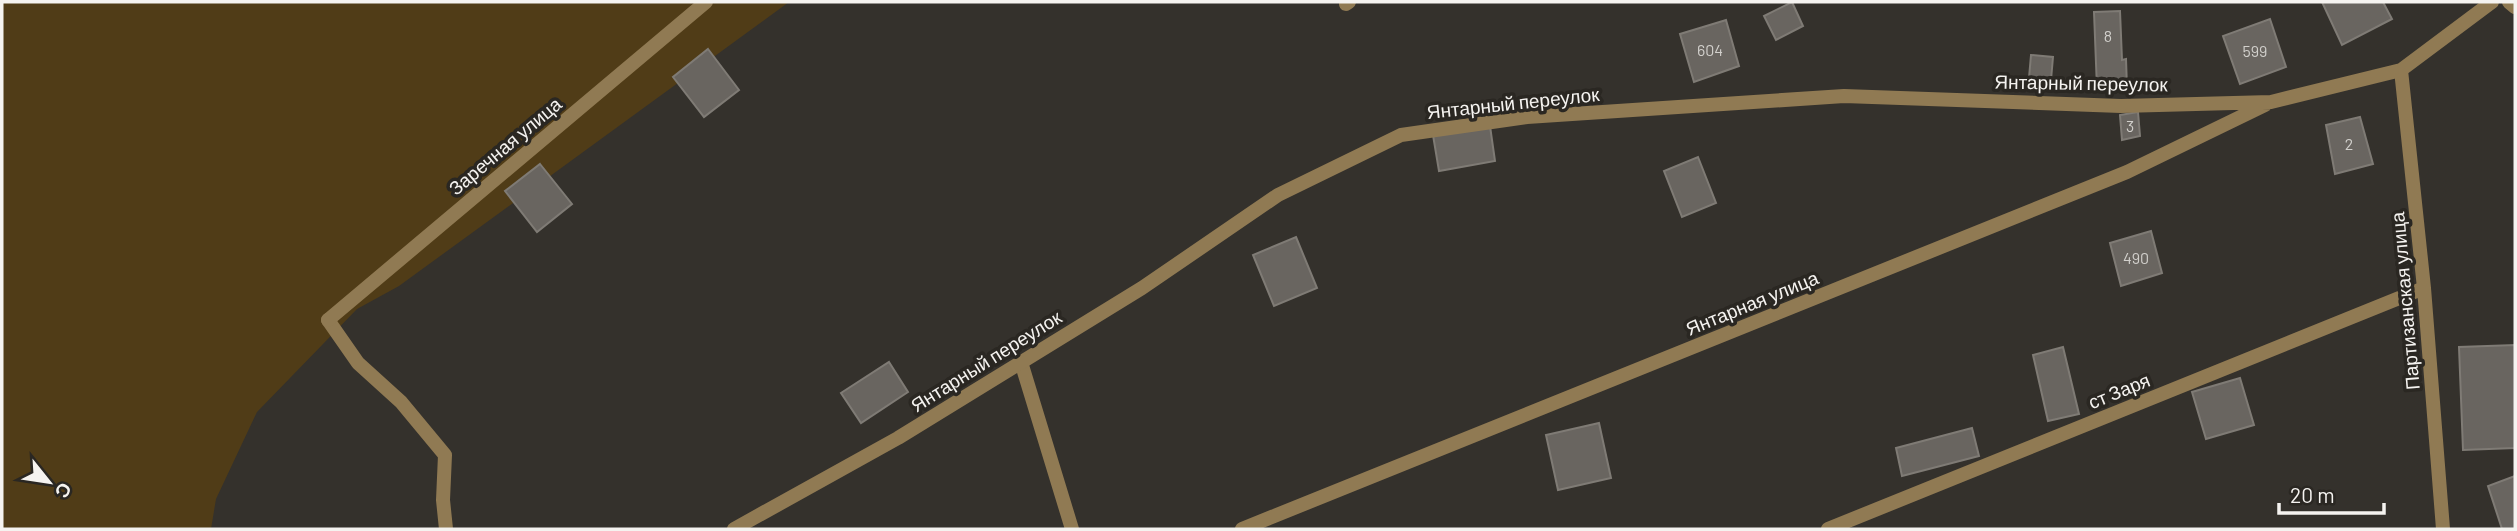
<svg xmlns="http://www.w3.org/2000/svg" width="2517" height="531" viewBox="0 0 2517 531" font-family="Barlow,sans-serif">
	<rect width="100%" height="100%" fill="#34312c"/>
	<path fill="#503c17" d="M2 2H789L399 286 357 309 257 412 216 499 211 529H2Z"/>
	<path fill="#696560" stroke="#7f7b75" stroke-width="2" d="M1792 2 1803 26 1776 40 1764 16Z
		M2322 2H2383L2392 19 2342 45Z
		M2120 11 2122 60 2126 59 2127 88 2097 89 2094 12Z
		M2270 19 2286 67 2240 84 2223 36Z
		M1726 20 1739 66 1694 82 1680 34Z
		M708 49 739 90 704 117 673 77Z
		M2031 55 2053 57 2051 80 2029 78Z
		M2138 112 2140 136 2122 140 2120 115Z
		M2360 117 2373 164 2335 174 2326 125Z
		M1490 126 1495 161 1439 171 1433 135Z
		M1698 157 1716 203 1682 217 1664 171Z
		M540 164 572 204 537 232 505 191Z
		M2151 231 2162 273 2121 286 2110 243Z
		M1296 237 1317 288 1274 306 1253 255Z
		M2515 345V448L2463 450 2459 347Z
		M2063 347 2079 414 2048 421 2033 355Z
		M889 362 908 392 861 423 841 393Z
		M2240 378 2254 425 2206 439 2192 392Z
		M1599 423 1611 478 1558 490 1546 435Z
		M1972 428 1979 456 1902 476 1896 448Z
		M2515 476V529H2502L2488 486Z"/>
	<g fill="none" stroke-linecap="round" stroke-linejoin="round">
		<path stroke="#907a53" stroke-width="14" d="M328 320 358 363 401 402 445 455 443 500 446 529
			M1021 362 1072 529"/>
		<path stroke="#907a53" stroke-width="14" d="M2509 2 2515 7
			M1346 4 1349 2
			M2401 70 2424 288 2443 529
			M328 320 706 2
			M734 529 898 438 1142 288 1278 195 1401 135 1527 117 1844 96 2121 106 2271 102 2401 70 2492 2
			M1242 529 2127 172 2265 105
			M1828 529 2424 288"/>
	</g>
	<g text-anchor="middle" stroke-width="7" stroke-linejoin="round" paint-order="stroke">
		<g font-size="16" fill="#d2d0cc">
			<text x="2108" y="42">8</text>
			<text x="1710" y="56">604</text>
			<text x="2255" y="57">599</text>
			<text x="2130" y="132">3</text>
			<text x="2349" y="150">2</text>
			<text x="2136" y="264">490</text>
		</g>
		<g font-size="19" fill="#f5f3f0" stroke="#2a2722">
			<text transform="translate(2081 83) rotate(1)" y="7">Янтарный переулок</text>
			<text transform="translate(1513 103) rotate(-6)" y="7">Янтарный переулок</text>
			<text transform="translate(505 146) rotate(-40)" y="7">Заречная улица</text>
			<text transform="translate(2405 301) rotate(-95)" y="7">Партизанская улица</text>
			<text transform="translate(1752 303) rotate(-22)" y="7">Янтарная улица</text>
			<text transform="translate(986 361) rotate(-32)" y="7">Янтарный переулок</text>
			<text transform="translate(2119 391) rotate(-22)" y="7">ст Заря</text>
		</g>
	</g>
	<rect width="2517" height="531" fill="none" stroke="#f5f3f0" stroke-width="7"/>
	<g transform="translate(49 482) rotate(120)" stroke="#2a2722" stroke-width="5" paint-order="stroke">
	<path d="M0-5L12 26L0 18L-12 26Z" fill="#f5f3f0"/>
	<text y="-10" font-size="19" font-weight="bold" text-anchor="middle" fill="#f5f3f0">С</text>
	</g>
	<path d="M2279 503v10h105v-10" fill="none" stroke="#f5f3f0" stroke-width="3.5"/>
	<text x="2290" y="503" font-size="21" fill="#f5f3f0" stroke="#2a2722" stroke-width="5" paint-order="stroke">20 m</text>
</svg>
